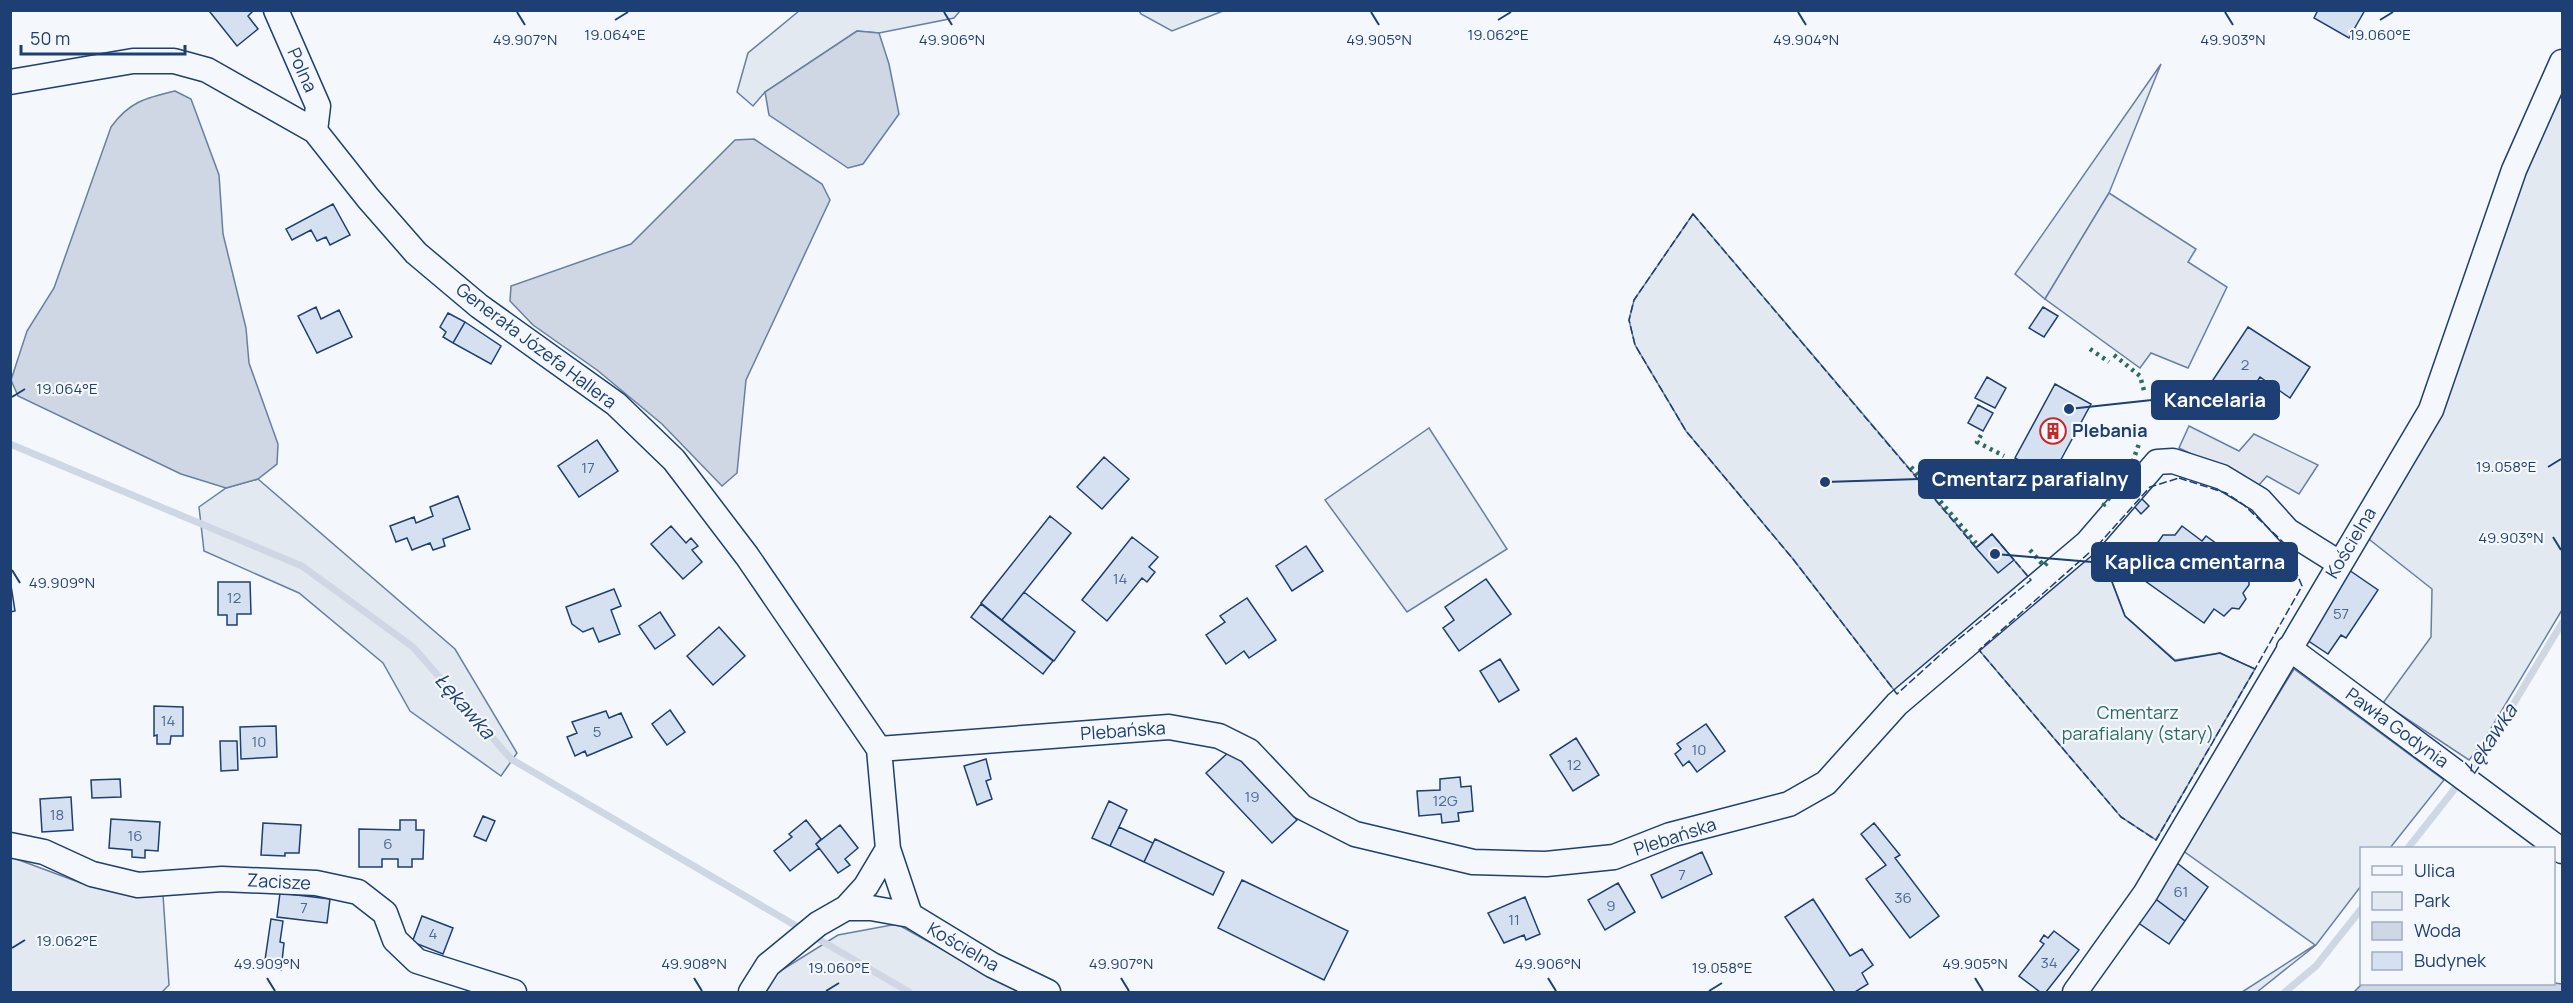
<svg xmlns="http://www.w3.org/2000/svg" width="2573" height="1003" viewBox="0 0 2573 1003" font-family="Manrope,sans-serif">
	<rect width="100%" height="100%" fill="#f4f7fb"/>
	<path fill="#e3e9f0" stroke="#687fa3" stroke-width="1.5" d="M799 11H960L954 18 879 33 857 31 765 92 753 106 737 92 748 53Z
		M1139 11H1223L1172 31 1141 14Z
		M2161 64 2109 193 2045 299 2015 274Z
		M2562 86V610L2481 745 2469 760 2383 703 2431 637 2432 589 2365 536Z
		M1693 214 1976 547 1992 534 2031 580 1897 694 1793 559 1686 431 1635 345 1629 320 1634 300Z
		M1429 428 1507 549 1407 612 1325 500Z
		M258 479 455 649 517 753 501 776 410 711 383 663 299 593 204 551 199 507 226 488Z
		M2098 545 2125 616 2175 660 2220 653 2255 669 2156 840 2121 817 1979 650Z
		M2294 669 2444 780 2390 848H2362L2361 886 2316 945 2257 992H2242L2315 945 2182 850Z
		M11 857 89 886 130 895H163L169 985 162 992H11Z
		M897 924 990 976 1027 992H765L777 973 838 935Z"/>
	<path fill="#e3e8f0" stroke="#687fa3" stroke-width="1.5" d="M2109 193 2196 249 2188 262 2227 287 2188 368 2151 353 2140 368 2045 299Z
		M2189 426 2239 451 2254 434 2318 465 2299 494 2267 476 2258 486 2179 448Z"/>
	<path fill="#cfd7e4" stroke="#687fa3" stroke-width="1.5" d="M857 31 879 33 889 64 899 114 863 164 848 168 769 115 765 92Z
		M175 91 191 99 219 175 223 234 246 328 249 363 278 444 277 464 258 479 226 488 181 474 18 396 11 380 27 331 54 288 111 127C129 102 145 98 175 91Z
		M754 139 822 184 830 200 746 380 737 473 722 486 662 424 597 370 533 325 510 301 511 286 631 244 735 140Z
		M2362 984 2554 983 2562 984V992H2354Z"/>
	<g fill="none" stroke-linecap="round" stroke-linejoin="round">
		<path stroke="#cfd7e4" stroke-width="7" d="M10 444 302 566 413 647 511 759 909 992
			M2408 848 2487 748 2562 623
			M2285 992 2316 966 2362 908"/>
	</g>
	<path fill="#d5e0f0" stroke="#1d3f73" stroke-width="1.5" d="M212 10H254L248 16 258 29 237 46 210 12Z
		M2318 10H2365L2349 38 2314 18Z
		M333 204 350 235 330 245 326 237 317 241 311 230 292 240 286 229Z
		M316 307 321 319 339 310 352 337 317 353 298 316Z
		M2043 307 2058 316 2044 337 2029 328Z
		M448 313 465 322 453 343 443 337 446 332 440 327Z
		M465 322 501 346 491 364 453 343Z
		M2248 327 2310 367 2290 398 2260 377 2238 411 2232 408 2228 415 2201 398Z
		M1987 377 2006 388 1995 408 1975 398Z
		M2055 384 2091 404 2051 478 2047 475 2043 482 2030 475 2034 468 2015 458Z
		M1978 405 1993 413 1983 431 1968 423Z
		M597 440 618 471 579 497 558 466Z
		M1104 457 1129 479 1102 509 1077 487Z
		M458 496 470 529 443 539 445 546 433 550 430 543 412 550 407 538 396 542 390 526 414 517 416 523 433 516 430 507Z
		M2141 498 2149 506 2141 514 2133 505Z
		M1050 516 1071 533 1002 620 981 603Z
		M671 526 686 543 691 538 698 546 692 550 702 562 683 579 651 544Z
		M2182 526 2202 541 2206 536 2217 544 2211 554 2249 580V585L2243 593 2246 599 2239 609 2232 608 2224 616 2214 609 2204 623 2141 578 2155 558 2154 548 2163 535H2175Z
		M1992 534 2014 560 1998 573 1976 548Z
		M1132 537 1158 557 1149 567 1155 572 1147 582 1142 578 1107 621 1082 600Z
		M1306 546 1323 571 1292 591 1276 566Z
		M2349 570 2378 590 2346 638 2341 635 2328 654 2304 638Z
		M10 579 15 611 10 612Z
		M1486 579 1511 614 1459 651 1443 628 1454 620 1445 607Z
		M218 582H250L251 614H237V625H227V615H218Z
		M614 589 621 606 611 610 620 634 599 642 593 628 583 632 572 624 566 607Z
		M1024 592 1075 632 1054 661 1002 620Z
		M1247 598 1276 640 1249 658 1244 651 1226 664 1206 635 1225 622 1220 616Z
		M981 604 1053 661 1043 674 971 617Z
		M660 612 675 635 655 649 639 626Z
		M719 627 745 656 713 685 687 656Z
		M1500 659 1519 690 1499 702 1480 671Z
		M154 706 183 707V736H171L170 744H157V735L154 736Z
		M670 710 685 732 667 745 652 724Z
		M606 711 609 718 621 713 632 737 587 756 585 751 575 756 567 737 577 733 572 722Z
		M1706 724 1725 751 1697 772 1689 761 1683 766 1675 754 1681 749 1677 744Z
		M276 726 277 757 241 759 240 727Z
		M1576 738 1599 775 1573 791 1550 755Z
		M220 741H237L238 770 221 771Z
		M1231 750 1297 820 1272 843 1206 773Z
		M986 759 991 779 986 781 992 799 977 805 964 766Z
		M1460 777 1461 787 1471 786 1473 811 1458 813 1459 821 1442 823 1441 814 1419 816 1417 791 1440 790V779Z
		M120 779 121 797 92 798 91 780Z
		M71 797 73 830 42 832 40 799Z
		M1109 801 1127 810 1110 846 1092 838Z
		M483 816 495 821 486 841 474 836Z
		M111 819 160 822 158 851 145 850V858L132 857V850L109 848Z
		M400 820H416V830H424L423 859H412V867H398V859H382V867H359V829L400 830Z
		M806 820 821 839 816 844 819 848 790 871 774 851 792 837 789 834Z
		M263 823 301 825 299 853H285V856L261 855Z
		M1874 823 1900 855 1895 858 1939 916 1910 938 1866 879 1886 865 1861 834Z
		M840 825 858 848 845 859 850 865 838 873 816 844Z
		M1119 827 1153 843 1144 862 1110 846Z
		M1155 839 1224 872 1213 895 1144 862Z
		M1702 852 1712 874 1662 898 1651 875Z
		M2177 863 2208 887 2185 921 2153 897Z
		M1242 880 1348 931 1324 980 1218 928Z
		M1618 883 1635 912 1605 930 1588 900Z
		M280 893 330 899 327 923 277 917Z
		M1525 897 1540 934 1526 940 1524 935 1504 943 1488 913Z
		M2153 897 2185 921 2169 944 2137 922Z
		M1813 899 1850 956 1862 949 1873 965 1862 973 1868 984 1855 992H1835L1785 917Z
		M422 916 453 928 443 954 415 943 413 940Z
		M271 919 283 921 280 942 284 943 281 970 264 967Z
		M2054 931 2079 950 2046 992H2040L2019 976 2044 944 2040 941 2044 935 2048 938Z"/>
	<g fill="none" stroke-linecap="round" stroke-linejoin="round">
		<g stroke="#1d3f73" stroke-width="27">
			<path id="minor" d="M276 10 318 106 315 131
				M10 82 133 61H174L207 70 315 131 368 198 416 253 479 306 616 404 674 460 747 556 879 749 888 849 910 915
				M2289 648 2562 851
				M879 749 1169 727 1219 736 1249 751 1302 807 1355 834 1473 862 1546 864 1614 857 1670 835 1789 804 1826 783 1897 704 2087 543 2157 462 2173 461 2222 477 2260 500 2288 531 2339 563
				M10 845 44 852 92 874 138 885 222 879 316 883 358 892 385 913 395 940 417 961 514 992
				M846 908H871L910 915 992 965 1048 992
				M751 992 768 965 818 924 846 908 866 886 888 849
				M2075 992 2145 894 2431 410 2514 170 2562 62"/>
		</g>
		<use href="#minor" stroke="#f4f7fb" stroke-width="24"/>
		<path stroke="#2c6c60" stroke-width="4.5" stroke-dasharray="3 4.5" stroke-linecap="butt" d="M2090 349 2109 362
			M2114 355 2140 376 2145 394
			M1981 435 1977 442 2004 456
			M1911 467 1976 543
			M2130 469 2140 441
			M2103 506 2125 477
			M2030 550 2044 566 2047 563"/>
		<path stroke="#1d3f73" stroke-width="1.5" stroke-dasharray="8 3" stroke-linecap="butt" d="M1693 214 1976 548 1992 534 2031 580 1950 646 1897 694 1793 559 1686 431 1635 345 1629 320 1634 300Z
			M2179 478 2226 493 2244 505 2284 543 2302 586 2255 669 2220 653 2175 661 2125 616 2098 545 2150 487Z
			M2098 545 2125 616 2175 661 2220 653 2255 669 2156 840 2121 817 1979 650Z"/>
	</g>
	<path fill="none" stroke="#1d3f73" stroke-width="2" d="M517 12 525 25M944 12 952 25M1371 12 1379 25M1798 12 1806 25M2225 12 2233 25M615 20 628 12M1498 20 1511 12M2380 20 2393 12M12 397 25 389M2548 467 2561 459M2553 537 2561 550M12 570 20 583M12 948 25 940M267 978 275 991M694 978 702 991M1121 978 1129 991M1548 978 1556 991M1975 978 1983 991M826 991 839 983M1709 991 1722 983"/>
	<defs>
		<g id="building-ring" transform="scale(1.35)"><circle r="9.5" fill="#f4f7fb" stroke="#c62828" stroke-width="1.5"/><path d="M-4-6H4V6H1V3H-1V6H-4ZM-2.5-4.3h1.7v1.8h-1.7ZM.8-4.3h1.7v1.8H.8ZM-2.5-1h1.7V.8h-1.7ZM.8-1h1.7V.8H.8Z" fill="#c62828"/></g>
	</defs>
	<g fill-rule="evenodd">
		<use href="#building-ring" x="2053" y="431"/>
	</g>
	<g text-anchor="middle" stroke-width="4.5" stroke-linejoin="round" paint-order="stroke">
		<g font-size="15" fill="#4b6792">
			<text x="2245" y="370">2</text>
			<text x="588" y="473">17</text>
			<text x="1120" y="584">14</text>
			<text x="234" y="603">12</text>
			<text x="2341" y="619">57</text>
			<text x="168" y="726">14</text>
			<text x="597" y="737">5</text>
			<text x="259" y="747">10</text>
			<text x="1699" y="755">10</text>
			<text x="1574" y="770">12</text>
			<text x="1252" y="802">19</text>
			<text x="1445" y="806">12G</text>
			<text x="57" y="820">18</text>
			<text x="135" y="841">16</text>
			<text x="388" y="849">6</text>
			<text x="1682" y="880">7</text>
			<text x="2181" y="897">61</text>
			<text x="1903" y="903">36</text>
			<text x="1611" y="911">9</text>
			<text x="304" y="913">7</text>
			<text x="1514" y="925">11</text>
			<text x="433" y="939">4</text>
			<text x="2049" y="968">34</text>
		</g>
		<g font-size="18" fill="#1d3f73" stroke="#f4f7fb">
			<text transform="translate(302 70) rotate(66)" y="6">Polna</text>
			<text transform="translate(536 346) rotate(37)" y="6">Generała Józefa Hallera</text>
			<text transform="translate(2351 543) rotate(-59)" y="6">Kościelna</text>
			<text transform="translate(2397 728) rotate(36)" y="6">Pawła Godynia</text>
			<text transform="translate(1123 731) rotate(-4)" y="6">Plebańska</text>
			<text transform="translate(1675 837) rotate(-18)" y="6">Plebańska</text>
			<text transform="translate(279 882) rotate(3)" y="6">Zacisze</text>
			<text transform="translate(963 947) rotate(30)" y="6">Kościelna</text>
		</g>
		<g font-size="18" font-weight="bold" fill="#1d3f73" stroke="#f4f7fb" text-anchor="start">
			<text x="2072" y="437">Plebania</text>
		</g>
		<g font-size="18" fill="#2c6c60" stroke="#f4f7fb">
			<text x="2138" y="719">Cmentarz<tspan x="2138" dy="21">parafialany (stary)</tspan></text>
		</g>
		<g font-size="20" font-style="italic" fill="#1d3f73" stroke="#f4f7fb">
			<text transform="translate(465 706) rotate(49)" y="7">Łękawka</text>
			<text transform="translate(2490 739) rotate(-56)" y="7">Łękawka</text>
		</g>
	</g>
	<g font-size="15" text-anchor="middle" fill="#1d3f73" stroke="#f4f7fb" stroke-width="4.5" stroke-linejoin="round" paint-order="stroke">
		<text x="615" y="40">19.064°E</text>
		<text x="1498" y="40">19.062°E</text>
		<text x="2380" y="40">19.060°E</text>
		<text x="525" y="45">49.907°N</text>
		<text x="952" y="45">49.906°N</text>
		<text x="1379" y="45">49.905°N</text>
		<text x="1806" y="45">49.904°N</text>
		<text x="2233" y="45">49.903°N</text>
		<text x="67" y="394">19.064°E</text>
		<text x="2506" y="472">19.058°E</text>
		<text x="2511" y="543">49.903°N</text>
		<text x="62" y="588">49.909°N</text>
		<text x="67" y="946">19.062°E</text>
		<text x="267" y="969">49.909°N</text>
		<text x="694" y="969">49.908°N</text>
		<text x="1121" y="969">49.907°N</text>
		<text x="1548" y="969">49.906°N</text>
		<text x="1975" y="969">49.905°N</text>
		<text x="839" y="973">19.060°E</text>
		<text x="1722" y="973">19.058°E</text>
	</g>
	<path fill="none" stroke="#1d3f73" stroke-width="2" d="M2069 409L2152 400M1825 482L1919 479M1995 554L2092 562"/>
	<g fill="#1d3f73" stroke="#f4f7fb" stroke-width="2">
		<circle cx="2069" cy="409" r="6"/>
		<circle cx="1825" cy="482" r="6"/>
		<circle cx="1995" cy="554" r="6"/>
	</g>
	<g fill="#1d3f73" stroke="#1d3f73" stroke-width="2">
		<rect x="2152" y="381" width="127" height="38" rx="6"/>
		<rect x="1919" y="460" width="221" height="38" rx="6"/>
		<rect x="2092" y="543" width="205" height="38" rx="6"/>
	</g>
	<g font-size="20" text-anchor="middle" font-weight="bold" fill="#fff">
		<text x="2215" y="407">Kancelaria</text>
		<text x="2030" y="486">Cmentarz parafialny</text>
		<text x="2195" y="569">Kaplica cmentarna</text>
	</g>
	<rect width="2573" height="1003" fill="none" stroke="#1d3f73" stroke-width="24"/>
	<rect x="2360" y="847" width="195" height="138" fill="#f4f7fb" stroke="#9eadc5" stroke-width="1.5"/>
	<rect x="2372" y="866" width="30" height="9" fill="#f4f7fb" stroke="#9eadc5" stroke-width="1.5"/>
	<text x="2414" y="877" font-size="18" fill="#1d3f73">Ulica</text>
	<rect x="2372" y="892" width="30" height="18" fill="#e3e9f0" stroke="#9eadc5" stroke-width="1.5"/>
	<text x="2414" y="907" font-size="18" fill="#1d3f73">Park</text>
	<rect x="2372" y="922" width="30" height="18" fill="#cfd7e4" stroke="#9eadc5" stroke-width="1.5"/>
	<text x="2414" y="937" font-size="18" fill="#1d3f73">Woda</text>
	<rect x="2372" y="952" width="30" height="18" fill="#d5e0f0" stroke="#9eadc5" stroke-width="1.5"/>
	<text x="2414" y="967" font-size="18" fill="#1d3f73">Budynek</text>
	<path d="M21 45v9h164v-9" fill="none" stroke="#1d3f73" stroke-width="3"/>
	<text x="30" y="45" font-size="18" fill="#1d3f73" stroke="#f4f7fb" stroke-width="4.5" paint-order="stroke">50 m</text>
</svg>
